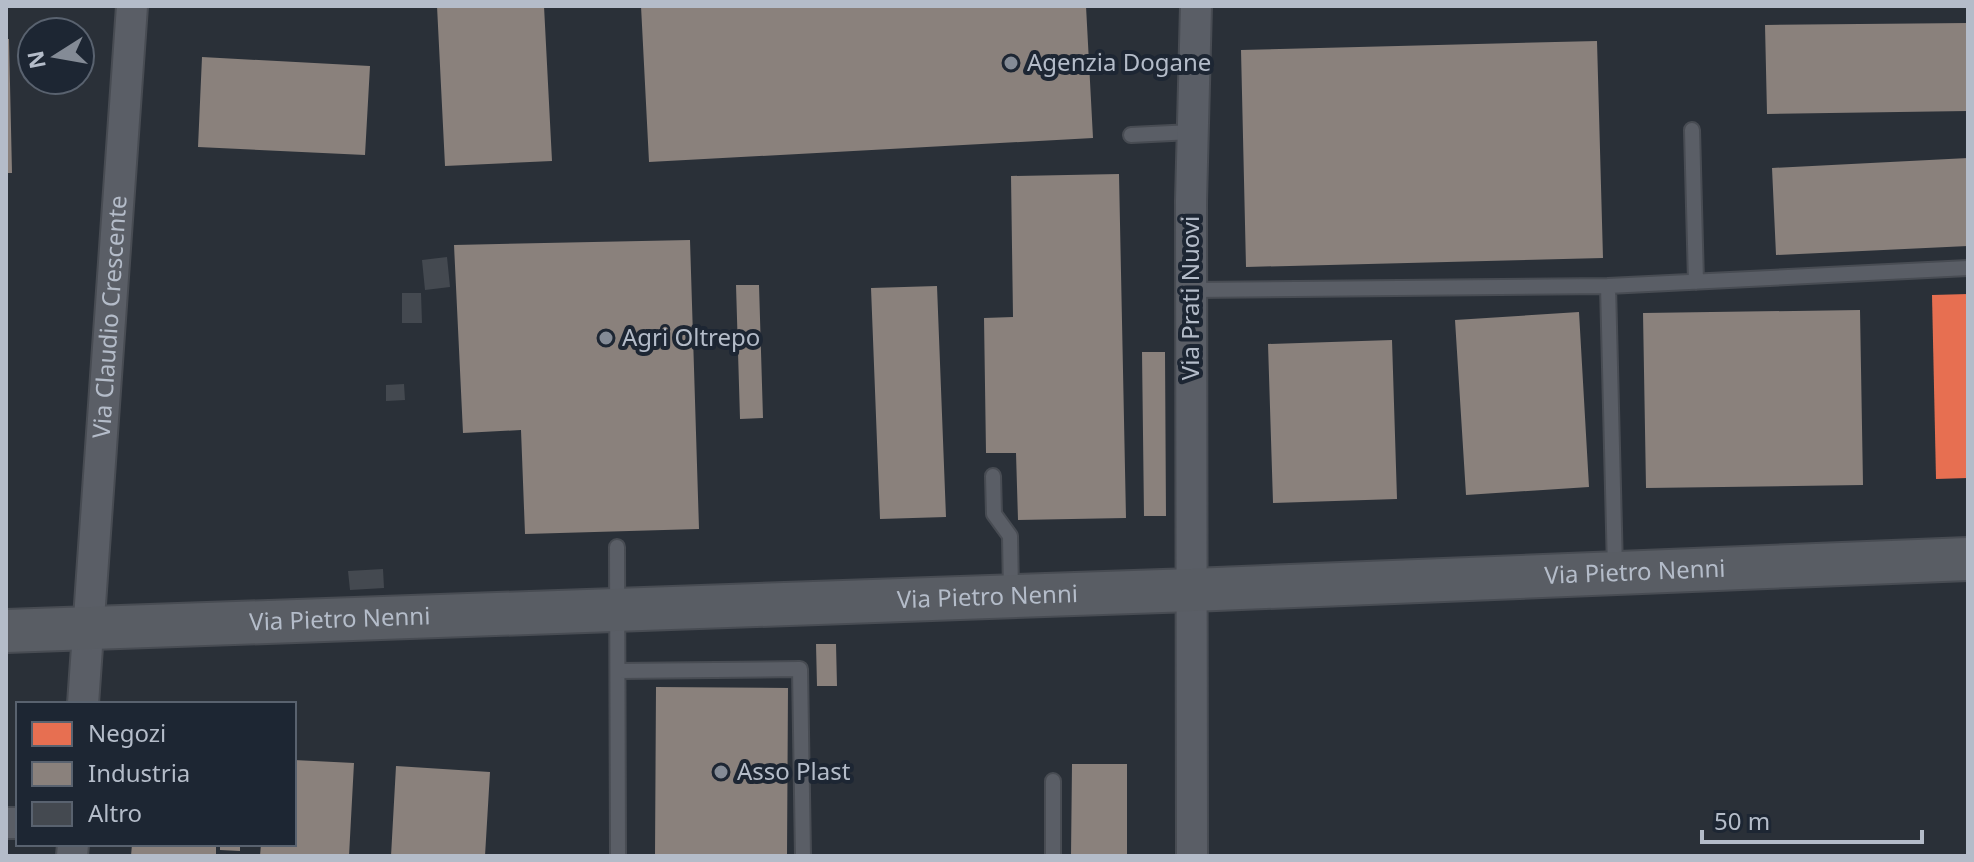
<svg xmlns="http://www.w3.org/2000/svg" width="1974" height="862" viewBox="0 0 1974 862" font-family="'Noto Sans',sans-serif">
	<rect width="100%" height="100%" fill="#2a3038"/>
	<path fill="#e76f51" d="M1968 294V478L1936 479 1932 295Z"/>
	<path fill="#8a817c" d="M437 6H544L552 161 445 166Z
		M641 6H1086L1093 138 649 162Z
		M1968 23V111L1767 114 1765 25Z
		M6 39H9L12 173H6Z
		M1597 41 1603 258 1246 267 1241 50Z
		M202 57 370 66 365 155 198 147Z
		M1968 158V246L1776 255 1772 168Z
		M1119 174 1126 518 1018 520 1016 453H986L984 318 1013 317 1011 176Z
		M690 240 699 529 525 534 521 430 463 433 454 245Z
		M736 285H759L763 418 740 419Z
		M937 286 946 517 880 519 871 288Z
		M1860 310 1863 485 1646 488 1643 313Z
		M1579 312 1589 487 1466 495 1455 320Z
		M1392 340 1397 499 1273 503 1268 344Z
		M1142 352H1165L1166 516H1144Z
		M816 644H836L837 686H817Z
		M656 687 788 688 787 856H655Z
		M294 760 354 763 349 856H260L261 844H294Z
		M1072 764H1127V856H1071Z
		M396 766 490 772 485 856H391Z
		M132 844H216V856H131Z
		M220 844H240V851L220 850Z"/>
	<path fill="#444950" d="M447 257 450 287 425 290 422 260Z
		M402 293H421L422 323H402Z
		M404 384 405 400 386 401V385Z
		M383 569 384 588 350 590 348 571Z"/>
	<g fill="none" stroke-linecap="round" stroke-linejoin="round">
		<g stroke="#484c53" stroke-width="18">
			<path id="lane" d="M1692 130 1696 282
				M1131 135 1192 132
				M1191 290 1608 286
				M993 476 994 514 1010 536 1011 591
				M617 547 618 856
				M1615 569 1608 286 1968 268
				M618 671 800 669 803 856
				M1053 781V856"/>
		</g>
		<g stroke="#484c53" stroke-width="34">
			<g id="street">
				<path id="s1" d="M83 704 132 6"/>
				<path d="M6 823H18"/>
				<path d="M72 856 73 844"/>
				<path d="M1192 856 1191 201 1196 6"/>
			</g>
		</g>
		<g stroke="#484c53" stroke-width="46">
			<g id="secondary">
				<path id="s2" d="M6 631 1192 590 1968 559"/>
			</g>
		</g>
		<use href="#lane" stroke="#5a5e66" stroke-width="14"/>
		<use href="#street" stroke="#5a5e66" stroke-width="30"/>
		<use href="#secondary" stroke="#595d64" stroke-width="42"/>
	</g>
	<g fill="#848b96" stroke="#1d2633" stroke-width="3">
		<circle cx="1011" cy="63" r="8"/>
		<circle cx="606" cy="338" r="8"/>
		<circle cx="721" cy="772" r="8"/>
	</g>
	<g text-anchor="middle" stroke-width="8" stroke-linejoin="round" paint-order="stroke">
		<g font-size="24" fill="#b4bcc9" stroke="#1d2633" text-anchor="start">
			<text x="1027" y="71">Agenzia Dogane</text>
			<text x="622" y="346">Agri Oltrepo</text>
			<text x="737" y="780">Asso Plast</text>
		</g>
		<g font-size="24" fill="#b4bcc9" stroke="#1d2633">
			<text transform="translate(1191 298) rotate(-90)" y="8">Via Prati Nuovi</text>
			<text dy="8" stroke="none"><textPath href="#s1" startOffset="388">Via Claudio Crescente</textPath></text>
			<text dy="8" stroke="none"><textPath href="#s2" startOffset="1630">Via Pietro Nenni</textPath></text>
			<text dy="8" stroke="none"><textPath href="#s2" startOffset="982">Via Pietro Nenni</textPath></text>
			<text dy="8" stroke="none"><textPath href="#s2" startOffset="334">Via Pietro Nenni</textPath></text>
		</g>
	</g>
	<rect width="1974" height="862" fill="none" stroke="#b4bcc9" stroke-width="16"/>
	<rect x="16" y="702" width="280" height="144" fill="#1d2633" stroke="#59626f" stroke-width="2"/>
	<rect x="32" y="722" width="40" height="24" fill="#e76f51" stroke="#59626f" stroke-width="2"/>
	<text x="88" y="742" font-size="24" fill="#b4bcc9">Negozi</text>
	<rect x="32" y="762" width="40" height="24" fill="#8a817c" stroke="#59626f" stroke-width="2"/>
	<text x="88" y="782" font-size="24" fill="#b4bcc9">Industria</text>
	<rect x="32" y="802" width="40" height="24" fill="#444950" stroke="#59626f" stroke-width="2"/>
	<text x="88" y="822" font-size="24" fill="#b4bcc9">Altro</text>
	<g transform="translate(56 56) rotate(259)"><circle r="38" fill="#1d2633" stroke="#59626f" stroke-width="2"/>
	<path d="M0-6L14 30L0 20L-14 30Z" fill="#848b96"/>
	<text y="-12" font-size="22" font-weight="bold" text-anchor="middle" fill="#b4bcc9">N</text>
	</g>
	<path d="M1702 830v12h220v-12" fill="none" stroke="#b4bcc9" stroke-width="4"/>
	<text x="1714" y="830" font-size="24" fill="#b4bcc9" stroke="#1d2633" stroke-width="6" paint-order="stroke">50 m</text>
</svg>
